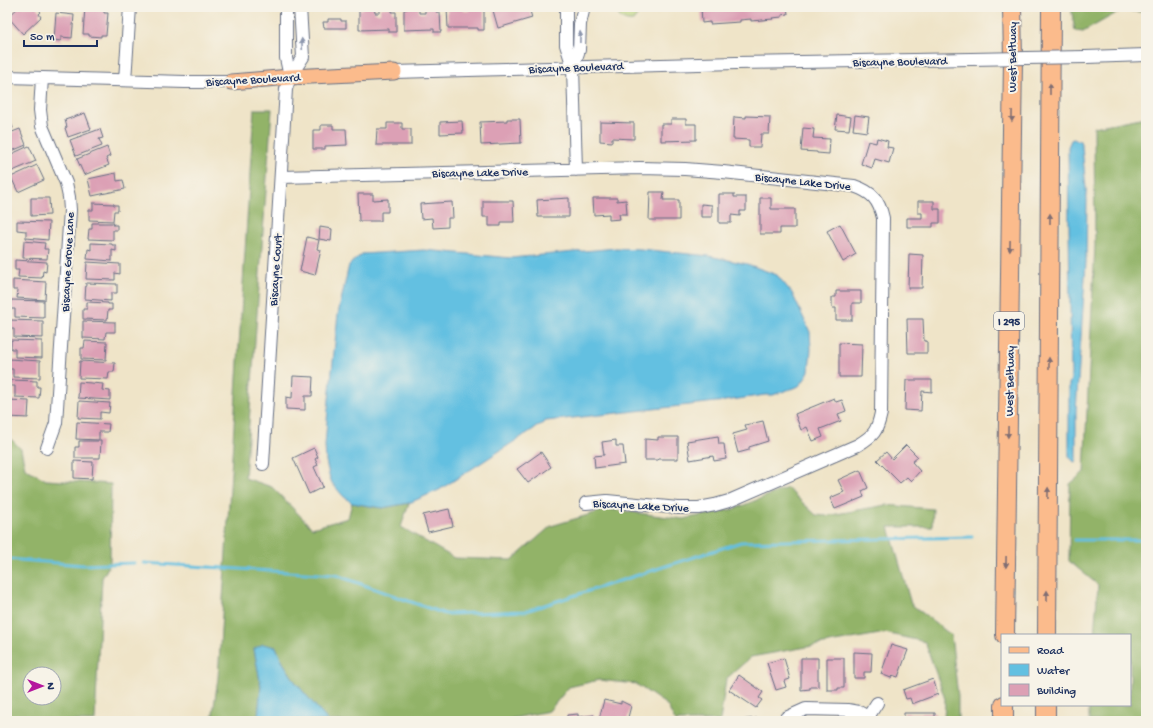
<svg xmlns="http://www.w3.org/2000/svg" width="1153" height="728" viewBox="0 0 1153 728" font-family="'Gochi Hand',sans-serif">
	<rect width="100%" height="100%" fill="#f7f3e8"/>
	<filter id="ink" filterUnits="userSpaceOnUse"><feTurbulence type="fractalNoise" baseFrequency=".025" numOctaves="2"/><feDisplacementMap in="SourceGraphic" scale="8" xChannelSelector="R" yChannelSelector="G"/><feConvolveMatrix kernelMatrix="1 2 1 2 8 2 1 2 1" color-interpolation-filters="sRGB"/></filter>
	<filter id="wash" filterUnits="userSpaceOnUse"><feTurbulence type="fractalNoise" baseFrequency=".012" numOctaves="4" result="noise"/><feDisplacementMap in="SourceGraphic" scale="16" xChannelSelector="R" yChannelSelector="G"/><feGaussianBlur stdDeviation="0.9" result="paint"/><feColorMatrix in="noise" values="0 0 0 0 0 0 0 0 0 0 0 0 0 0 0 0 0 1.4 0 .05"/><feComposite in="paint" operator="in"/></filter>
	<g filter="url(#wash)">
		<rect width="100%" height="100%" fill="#efe4c8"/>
		<path fill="#b8d177" stroke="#6a806a" d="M621 7H635L637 10V16L633 21C625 22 621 19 617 13Z"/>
		<path fill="#92b368" stroke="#567163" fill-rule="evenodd" d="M1071 7H1146V12L1120 11 1083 32 1075 31Z
			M254 109H272L245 478 272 487 312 528 348 518 352 503 382 508 409 503 401 527 454 558 512 560 551 526 608 509 683 519 734 509 787 488 816 515 826 516 886 505 933 509 932 527H889L911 604 951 635 958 696V721H944L945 699 925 642 885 633 751 657 726 679 720 721H675L667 705 636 684 599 680 569 687 549 711 500 721H328L296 683 282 661 276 647 254 649 261 686 258 716 259 721H212L218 678Z
			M1146 117V721H1089V705H1130V635H1094L1098 585 1069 561 1070 484 1084 472 1095 245 1094 127Z
			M7 435 21 449 25 468 46 480 111 484 110 564 102 578 95 721H7ZM30 674H54V698H30Z"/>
		<path fill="#63c0e1" stroke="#3f78a0" d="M1073 139 1080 141 1082 147 1087 199 1086 262 1076 411V461L1074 462 1069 456V384L1071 379 1068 147 1071 140Z
			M616 248 640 249 709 256 747 264 777 275 792 293 810 332 811 349 809 371 804 380 799 386 773 395H765L725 401 546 421 439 490 409 503 382 508 352 503 343 496 332 483 329 475 326 461 325 445 328 409 338 314 349 265 362 254 424 250 511 258Z
			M263 644 276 647 282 661 296 683 328 721H259L258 716 261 686 254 649Z"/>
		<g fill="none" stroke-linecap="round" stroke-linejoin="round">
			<path stroke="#63c0e1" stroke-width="3" d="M1074 540H1146
				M7 559 83 565 134 563
				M144 563 336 575 445 614 526 611 741 542 972 537"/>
		</g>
		<g id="blocks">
			<path fill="#dca0b5" d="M19 7H36L41 12 39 14 41 17 23 34 8 17Z
				M85 7 104 9V13H108L106 35H101V37L89 36V34H83Z
				M362 7H374L375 13H380V8L392 7V12H396V32H389V29L359 30V9H363Z
				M407 7H419V13H425V8L436 7V12H440L441 32H434V29L404 30V10L407 9Z
				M451 7H463V11H469L468 7H480V10H484V30H478V28H448L447 8H451Z
				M492 7H529L532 18 498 28Z
				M701 7H787L788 14 782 15V17L772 18 773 19 751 21V19L740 20V22L710 24V22L702 23Z
				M56 13 74 15 72 38 61 37V41L54 40Z
				M328 19H341V21H346V28H324L323 22H328Z
				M7 113 13 128 7 130Z
				M85 113 91 129 68 137 65 128 67 127 65 120Z
				M837 115 851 117 849 130 835 129Z
				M855 115 869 117 867 132 853 130Z
				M746 116 770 117 769 134H761L760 147H749V140L733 139 734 117 746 118Z
				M507 119H520L521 143 481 145 480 122 507 121Z
				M671 119H686V124H696V140L661 141V124H671Z
				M462 121 463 133 440 134V122Z
				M600 122 634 123V139L612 138V142L600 141Z
				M387 123H402V129H411V145H376L377 129H387Z
				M321 125H333V129H346L347 145 325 146V149H313V130H321Z
				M803 128 814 129 813 138 830 139 829 154 817 153V152L801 151Z
				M20 129 26 145 7 153V134Z
				M100 129 103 138 99 139 102 146 76 156 70 140Z
				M877 138 888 141 887 147 893 148 889 163 875 159 872 168 861 164 868 141 876 143Z
				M29 146 36 161 8 173 7 156Z
				M107 147 110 156 106 158 109 165 84 175 77 159Z
				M37 165 44 180 18 192 11 177Z
				M116 173 117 181 123 180 125 189 92 196 88 179Z
				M650 192H664L663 200H679V220H649Z
				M358 194H373V200L388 199V212H381V221H359Z
				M719 194H734V197H746V211H740V216L731 215V223H719Z
				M31 198H49L50 215 31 216Z
				M569 198V217H538L537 200Z
				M593 198H617V201L626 200 627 214H619L620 219 609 220V214L594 215Z
				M760 198H771V209H795V228H780V234H760Z
				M483 201H513L514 222H501V226H489V217H483Z
				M918 201H934V209H940V223H933V227H907V218H922V213H918Z
				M452 202 453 218H448V227L433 228 432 218 421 219 420 204Z
				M93 203 114 204V205H118V211H114L113 221 89 220V210H93Z
				M701 204 712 205V217H701Z
				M17 221 49 222 48 240 26 238V231L17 230Z
				M92 223H114L113 225H117V230H113V240L88 239 89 229H92Z
				M840 224 856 254 843 262 827 231Z
				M320 227 332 229 331 241 319 239Z
				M307 237 319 240 317 249 321 250 315 275 300 271Z
				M24 241 45 243 44 249H48L47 259 23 258Z
				M91 243 112 244V245H116V251L112 250V261L87 259 88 249 91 250Z
				M909 254 923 255 922 288H908Z
				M15 260 47 262 46 272 43 271 42 278 18 277 19 270H15Z
				M87 262 120 264V274L115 273V280L86 279Z
				M13 280 46 282 45 300 17 298 18 290H13Z
				M86 283 117 284V293H111V301L85 299Z
				M836 291H861V303H852V320H836V308H832V297H836Z
				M11 300 44 301V318L15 317V309H10Z
				M87 302 108 303V304H112V310H108L107 320 83 319V309H87Z
				M907 319H923L924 341H927V353H908Z
				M9 320 43 321V338L14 337V329H8Z
				M83 321 115 322V332H106L105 339 83 338Z
				M11 340 42 341V358L15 357V349H11Z
				M85 341 107 342 106 360 81 359V348H84Z
				M839 343 862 344 861 377H839Z
				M9 359 40 361V378L13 377V369H9Z
				M80 361 115 363 114 372H109L108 379 79 378Z
				M293 376 313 377 312 396H305V410L286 409V397L292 398Z
				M11 380 37 381V387H40L39 398 15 397V386H11Z
				M906 380H932V392L922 391 921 411 905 410Z
				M79 382 103 384 102 390 110 391V400L78 398Z
				M834 398 836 402 842 400 846 411 838 414 841 421 820 429 823 437 813 441 807 427 801 430 795 414Z
				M9 400 29 401 28 418 8 417Z
				M79 401 110 403 109 413 100 412V419L78 418Z
				M763 421 768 441 749 447V450L738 453 733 434 747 430 745 425Z
				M77 422 109 424 108 432H99V440L76 439Z
				M718 436 719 444H724L726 459 714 461 713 456 690 460 687 441Z
				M658 437H678V459H659L658 460H645V439L658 440Z
				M616 440V446H623L625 464 595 468 594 456 604 455 602 442Z
				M79 441H101L100 458H75V447H79Z
				M906 445 918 457 912 462 920 471 911 481 907 477 900 483 877 460 886 452 892 459Z
				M314 448 318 457 315 459 318 465 314 467 323 487 309 494 293 458Z
				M541 452 551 467 528 483 517 469Z
				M74 461 93 462 92 479 74 478Z
				M860 470 868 488 862 491 864 497 835 509 830 498 844 492 838 480Z
				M449 509 453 526 428 532 423 515Z
				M891 645 908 650 898 677 892 675 891 678 881 674Z
				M854 652 872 653 871 672H864V678H854Z
				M784 658 790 679 784 681 786 687 776 690 767 663Z
				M801 658H818V687H810V689L801 690Z
				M827 658H844V688H838V690H827Z
				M739 675 763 692 759 698 762 700 756 708 729 690Z
				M933 679 938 694 912 704 910 698 906 699 903 690Z
				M604 700 621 704V701L631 706 627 721H614L599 719Z
				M904 713H935V721H904Z
				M578 714V717L594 715 595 721H567V715Z
				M758 718V721H739V720Z"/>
		</g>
	</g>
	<g filter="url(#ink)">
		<use href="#blocks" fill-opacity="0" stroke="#656e83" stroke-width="1"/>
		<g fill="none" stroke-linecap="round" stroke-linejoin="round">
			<g stroke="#656e83" stroke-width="14">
				<path id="minor" d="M286 7V58L290 77
					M566 7V45L573 67 576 170
					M1086 57 1146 55
					M573 67 579 50 580 24 584 7
					M394 72 736 63 971 59
					M7 77 185 82H231
					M42 78 40 110 42 126 66 183 69 197 70 210 56 423 47 448
					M125 80 130 7
					M281 177 640 168 685 169 723 172 854 186C872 192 879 200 883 218L881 413C877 432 874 435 858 445L729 501 715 505 699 508H678L607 501 586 503
					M263 464 286 89 290 77 303 57 300 7
					M868 717 877 703
					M786 718 806 709 848 710 859 712 868 717 872 721"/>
			</g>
			<g stroke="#656e83" stroke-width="17">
				<path id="major" d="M231 82 290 77 394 72"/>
			</g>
			<g stroke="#656e83" stroke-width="20">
				<path id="highway" d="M1005 635 1013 59 1012 7
					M1047 635 1051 7
					M1004 721V705
					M1046 721V705"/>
			</g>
			<use href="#minor" stroke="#fff" stroke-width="12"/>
			<use href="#major" stroke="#fbbb8c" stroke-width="15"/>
			<use href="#highway" stroke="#fbbb8c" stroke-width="18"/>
			<g stroke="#656e83" stroke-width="14" stroke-linecap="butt">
				<path id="minor-bridge" d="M971 59 1086 57"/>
			</g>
			<use href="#minor-bridge" stroke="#fff" stroke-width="12"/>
		</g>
		<defs><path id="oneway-solid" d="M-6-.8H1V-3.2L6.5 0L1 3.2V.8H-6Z"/></defs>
		<g fill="#8d97ae">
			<use href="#oneway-solid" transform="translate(580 37) rotate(-89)"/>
			<use href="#oneway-solid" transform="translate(302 44) rotate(-93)"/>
		</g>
		<g fill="#806e73">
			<use href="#oneway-solid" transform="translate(1050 89) rotate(-90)"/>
			<use href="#oneway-solid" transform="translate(1012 116) rotate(91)"/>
			<use href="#oneway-solid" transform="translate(1050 219) rotate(-90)"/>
			<use href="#oneway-solid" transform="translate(1010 246) rotate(91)"/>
			<use href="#oneway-solid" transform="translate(1049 363) rotate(-90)"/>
			<use href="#oneway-solid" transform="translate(1008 432) rotate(91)"/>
			<use href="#oneway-solid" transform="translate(1048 493) rotate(-89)"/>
			<use href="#oneway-solid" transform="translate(1006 562) rotate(91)"/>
			<use href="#oneway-solid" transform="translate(1047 596) rotate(-90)"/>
		</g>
	</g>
	<g text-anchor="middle" stroke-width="4" stroke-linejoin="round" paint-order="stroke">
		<rect fill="#f7f3e8" stroke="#5d6a87" stroke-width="1" x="994" y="312" width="30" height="18" rx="3"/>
		<g font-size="11" font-weight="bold" fill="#1b2f5e">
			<text x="1009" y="325">I 295</text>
		</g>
		<g font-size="12" fill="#1b2f5e" stroke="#f7f3e8">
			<text transform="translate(1012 57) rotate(-90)" y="4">West Beltway</text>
			<text transform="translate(900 61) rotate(-1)" y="4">Biscayne Boulevard</text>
			<text transform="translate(576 67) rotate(-2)" y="4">Biscayne Boulevard</text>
			<text transform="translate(253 79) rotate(-3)" y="4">Biscayne Boulevard</text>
			<text transform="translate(480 172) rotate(-1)" y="4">Biscayne Lake Drive</text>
			<text transform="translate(803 181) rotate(6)" y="4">Biscayne Lake Drive</text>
			<text transform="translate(67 262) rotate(-87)" y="4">Biscayne Grove Lane</text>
			<text transform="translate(275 270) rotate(-86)" y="4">Biscayne Court</text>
			<text transform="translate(1009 381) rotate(-89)" y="4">West Beltway</text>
			<text transform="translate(641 505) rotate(3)" y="4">Biscayne Lake Drive</text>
		</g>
	</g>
	<rect width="1153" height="728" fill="none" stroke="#f7f3e8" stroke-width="24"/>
	<rect x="1001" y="634" width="130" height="72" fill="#f7f3e8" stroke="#9fa5b1"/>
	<rect x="1009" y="647" width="20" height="6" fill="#fbbb8c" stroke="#9fa5b1"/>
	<text x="1037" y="654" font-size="12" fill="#1b2f5e">Road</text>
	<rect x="1009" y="664" width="20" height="12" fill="#63c0e1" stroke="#9fa5b1"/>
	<text x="1037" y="674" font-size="12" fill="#1b2f5e">Water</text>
	<rect x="1009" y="684" width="20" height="12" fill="#dca0b5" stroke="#9fa5b1"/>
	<text x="1037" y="694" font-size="12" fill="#1b2f5e">Building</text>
	<g transform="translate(42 686) rotate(90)"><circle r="19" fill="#f7f3e8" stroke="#9fa5b1"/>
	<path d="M0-3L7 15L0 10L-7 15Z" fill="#b5179e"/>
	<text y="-6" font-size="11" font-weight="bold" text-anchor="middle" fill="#1b2f5e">N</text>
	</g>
	<path d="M24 40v6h73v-6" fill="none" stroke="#1b2f5e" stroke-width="2"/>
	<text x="30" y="40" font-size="12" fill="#1b2f5e" stroke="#f7f3e8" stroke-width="3" paint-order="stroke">50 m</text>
</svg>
